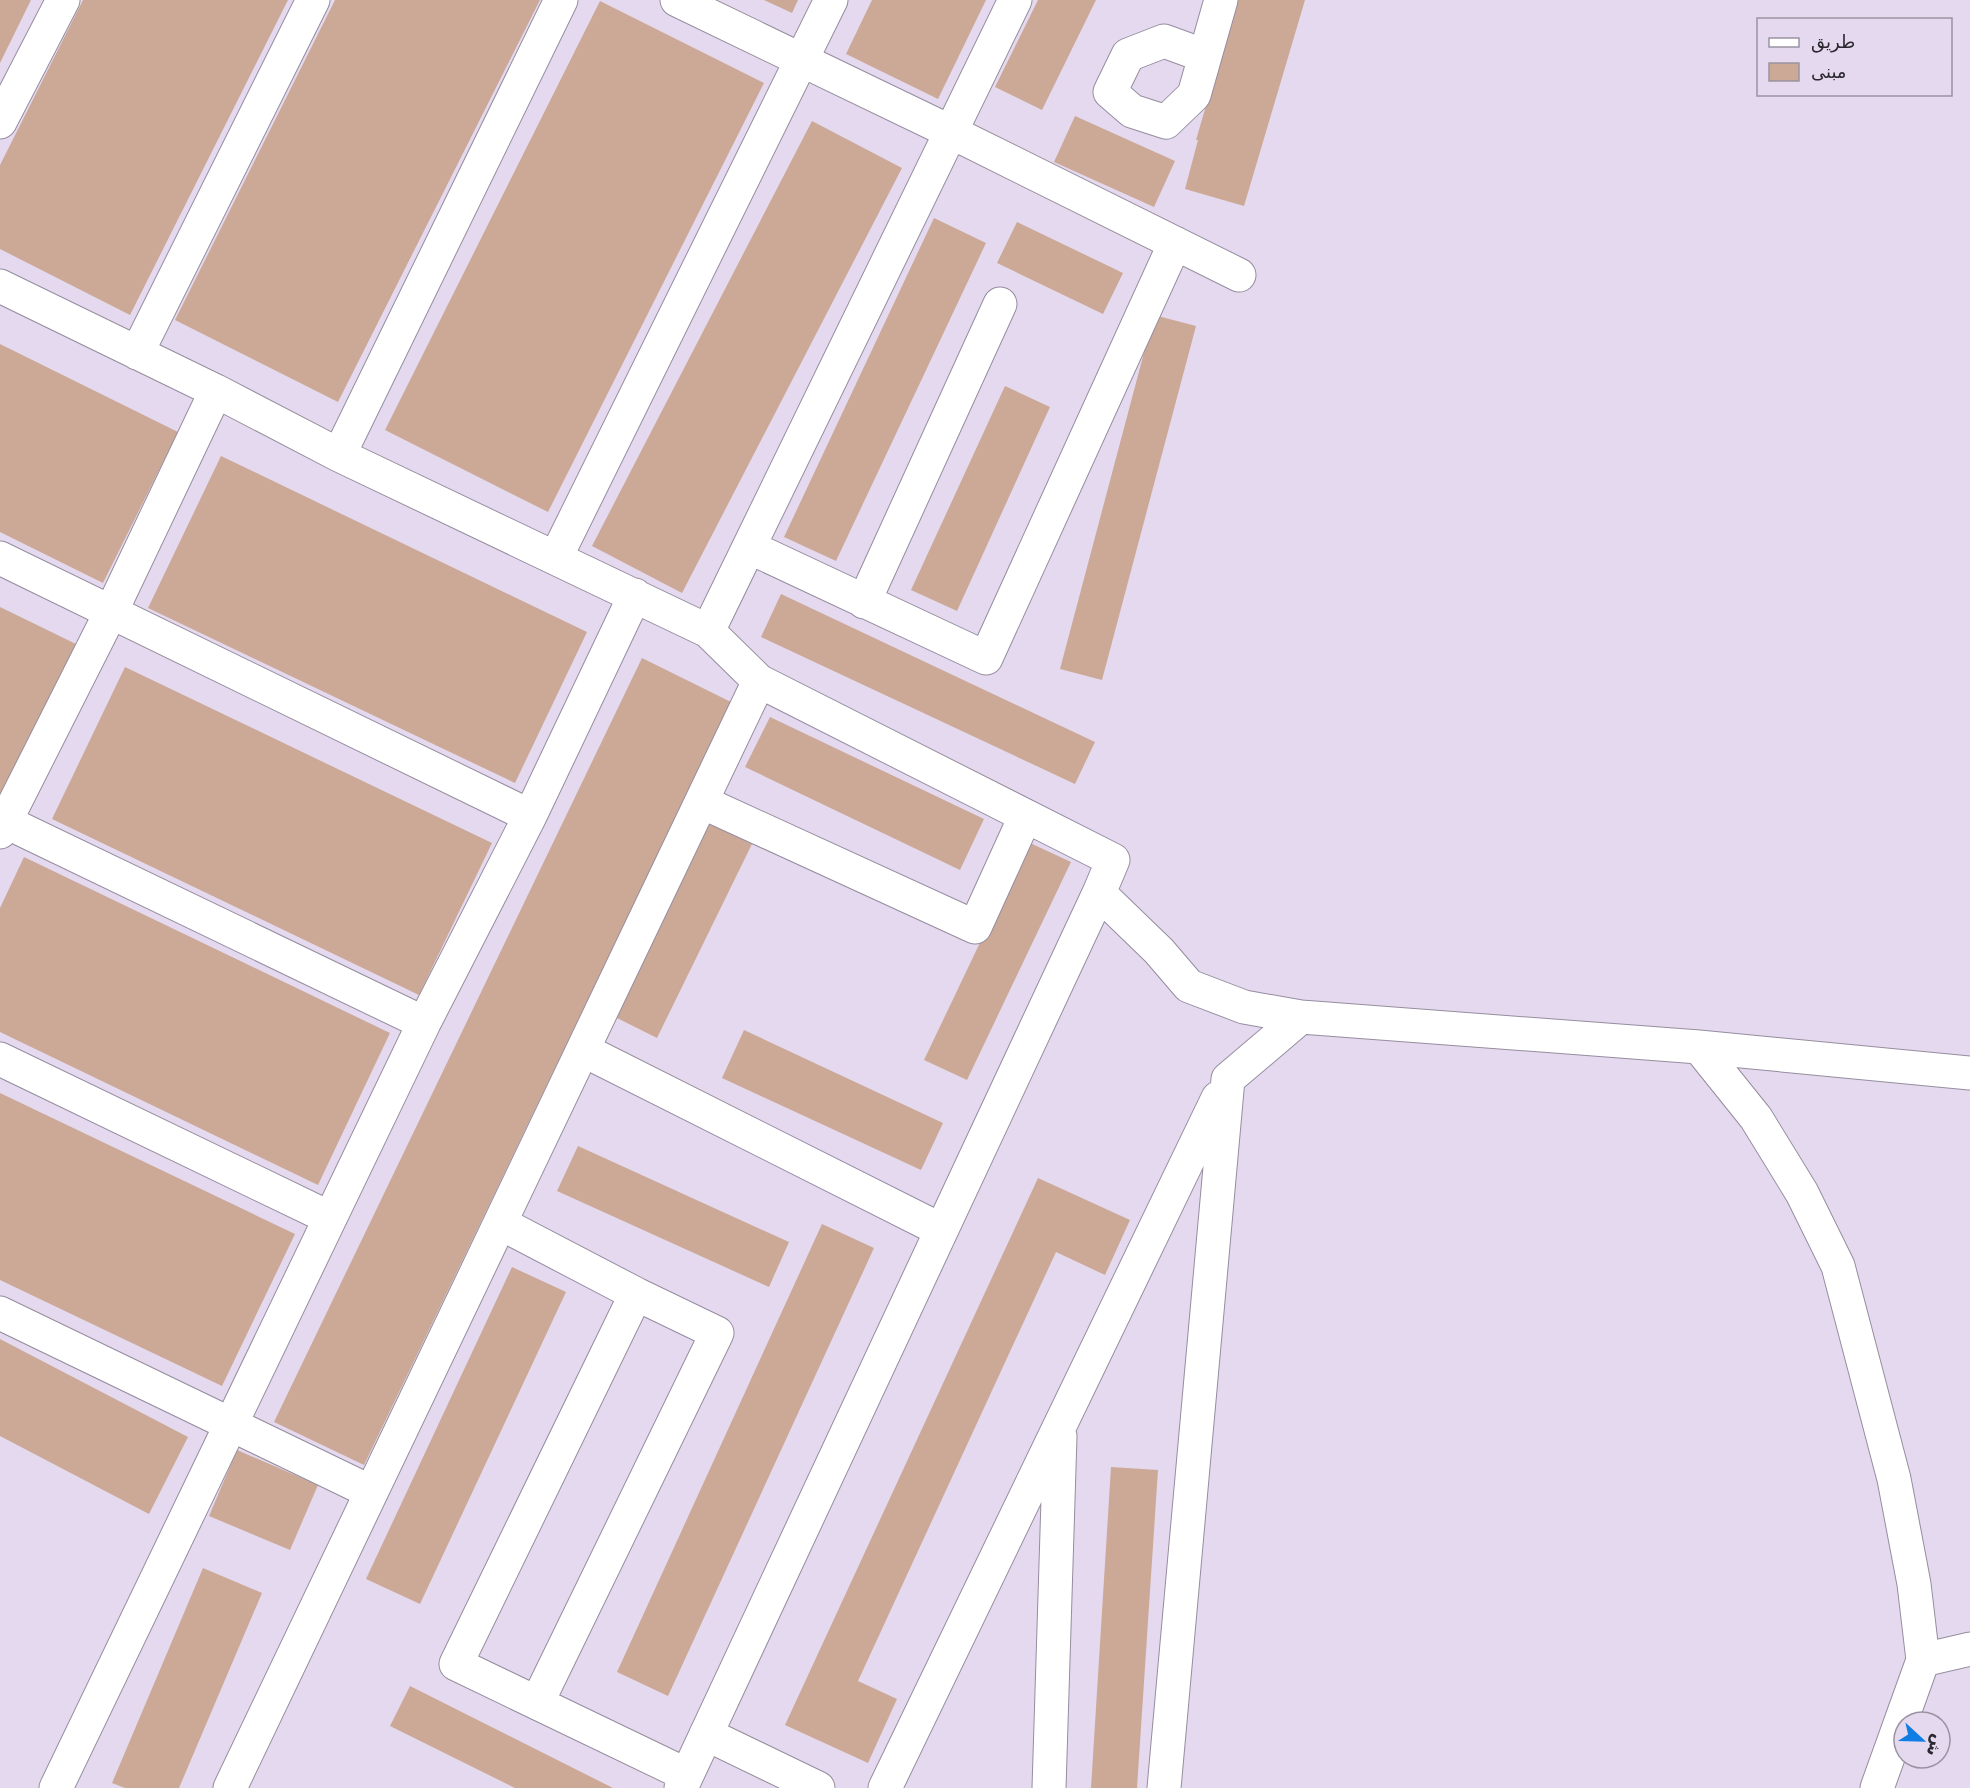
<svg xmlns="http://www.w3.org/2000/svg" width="1970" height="1788" viewBox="0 0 1970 1788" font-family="'DejaVu Sans',Cairo,sans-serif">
	<rect width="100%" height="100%" fill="#e4d9ee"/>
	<path fill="#cca997" d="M0 0H31L0 63Z
		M83 0H288L130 315 0 249V165Z
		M335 0H540L338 402 175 320Z
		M764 0H798L792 13Z
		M872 0H986L938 99 846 54Z
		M1038 0H1096L1042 110 995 87Z
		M1232 0H1305L1244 206 1185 189 1198 140H1196L1231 20Z
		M600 1 764 83 548 512 385 430Z
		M1075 116 1175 161 1154 207 1054 162Z
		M812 121 902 168 682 593 592 546Z
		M934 218 986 243 836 561 784 537Z
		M1017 222 1123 273 1103 314 997 263Z
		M1154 315 1196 326 1102 680 1060 669Z
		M0 344 178 432 103 583 0 532Z
		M1005 386 1050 407 957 611 911 590Z
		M221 456 587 632 515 783 148 608Z
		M781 594 1095 742 1075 784 761 637Z
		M0 607 76 644 0 798Z
		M642 658 731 702 364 1465 274 1422Z
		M125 667 492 843 419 995 52 819Z
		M770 717 984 819 960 870 745 767Z
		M706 822 752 844 657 1038 611 1015Z
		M1028 842 1071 862 967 1080 924 1060Z
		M24 857 390 1033 318 1185 0 1032V908Z
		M744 1030 943 1123 921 1170 722 1078Z
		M0 1093 295 1234 222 1386 0 1280Z
		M578 1146 789 1242 769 1287 557 1191Z
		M1038 1178 1130 1220 1105 1275 1056 1252 858 1681 897 1699 868 1763 785 1725Z
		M822 1224 874 1248 668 1696 617 1672Z
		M512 1267 566 1292 420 1604 366 1579Z
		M0 1339 188 1437 149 1514 0 1436Z
		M237 1450 318 1485 290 1550 209 1516Z
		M1111 1467 1158 1470 1137 1788H1091Z
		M203 1568 262 1593 179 1788H125L112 1783Z
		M410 1686 613 1788H515L390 1726Z"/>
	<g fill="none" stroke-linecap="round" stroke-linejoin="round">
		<g stroke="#968d9f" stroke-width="35">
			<path id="street" d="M677 0 951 132 1239 275
				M1205 56 1164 41 1128 55 1110 92 1132 111 1166 122 1194 95 1221 0
				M0 122 63 0
				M0 286 216 391 339 455 708 631 1015 0
				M137 353 313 0
				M339 455 561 0
				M749 547 986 658 1175 243
				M556 557 831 0
				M0 558 530 816
				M864 602 1000 304
				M708 631 759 681 1113 860 1099 893 1159 951 1189 986 1244 1007 1301 1017 1699 1047 1970 1073
				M702 802 975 927 1025 817
				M0 819 424 1023
				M0 832 111 612 216 391
				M1699 1047 1756 1118 1802 1193 1838 1266 1894 1479 1914 1584 1923 1660 1877 1788
				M583 1050 941 1230
				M0 1059 330 1218
				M500 1223 636 1294 456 1664 687 1775
				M0 1313 371 1492
				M1923 1660 1970 1649
				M537 1703 717 1333 636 1294
				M706 1734 818 1788
				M56 1788 424 1023 530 816 635 595
				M230 1788 759 681
				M681 1788 1099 893
				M885 1788 1218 1098
				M1049 1788 1060 1436
				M1164 1788 1228 1079 1301 1017"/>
		</g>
		<use href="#street" stroke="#fff" stroke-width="33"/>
	</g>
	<rect x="1757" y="18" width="195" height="78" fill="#e4d9ee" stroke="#9a92a2" stroke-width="1.5"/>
	<rect x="1769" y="38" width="30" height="9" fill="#ffffff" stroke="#9a92a2" stroke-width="1.5"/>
	<text x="1811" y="48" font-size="18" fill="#2b272f">طريق</text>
	<rect x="1769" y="63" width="30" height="18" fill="#cca997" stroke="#9a92a2" stroke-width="1.5"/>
	<text x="1811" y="78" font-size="18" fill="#2b272f">مبنى</text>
	<g transform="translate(1922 1740) rotate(112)"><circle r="28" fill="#e4d9ee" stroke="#9a92a2" stroke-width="1.5"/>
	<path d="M0-4.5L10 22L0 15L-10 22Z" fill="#107de5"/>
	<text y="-9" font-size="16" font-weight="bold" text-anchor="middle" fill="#2b272f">ش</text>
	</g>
</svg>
